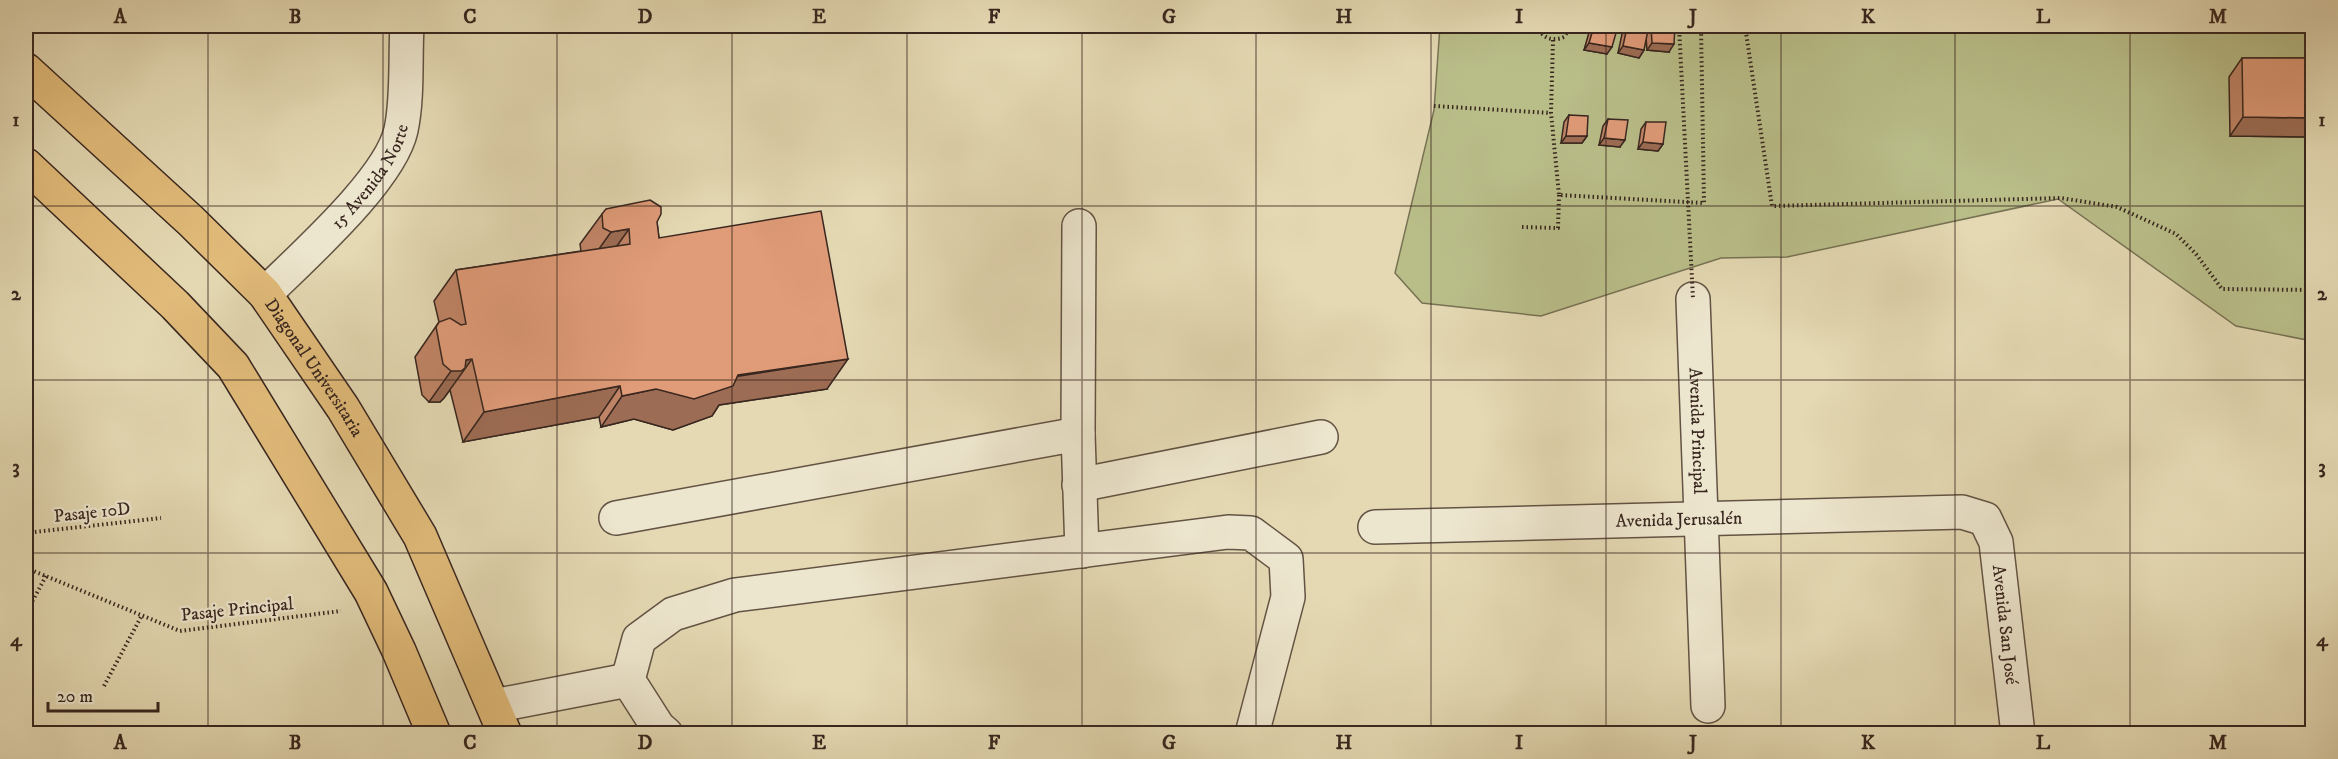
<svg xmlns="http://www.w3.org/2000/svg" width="2338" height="759" viewBox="0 0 2338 759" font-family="'IM FELL DW Pica',serif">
	<rect width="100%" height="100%" fill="#e4d9b3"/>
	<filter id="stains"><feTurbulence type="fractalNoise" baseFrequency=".00333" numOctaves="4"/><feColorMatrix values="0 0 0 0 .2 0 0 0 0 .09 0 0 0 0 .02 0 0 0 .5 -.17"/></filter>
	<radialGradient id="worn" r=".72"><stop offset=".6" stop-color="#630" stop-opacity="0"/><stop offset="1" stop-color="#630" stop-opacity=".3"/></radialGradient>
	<path fill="#b9be89" stroke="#787254" stroke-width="1.5" d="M1440 26H2312V341L2236 326 2058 199 1787 257 1721 258 1541 316 1422 303 1395 273 1434 110Z"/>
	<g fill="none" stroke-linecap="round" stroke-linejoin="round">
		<g stroke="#635344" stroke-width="36">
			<g id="minor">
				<path id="s1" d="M265 294C302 257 390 180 401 130 408 97 405 59 407 26"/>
				<path id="s2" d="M1693 299 1708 706"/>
				<path d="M1078 434 1079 226"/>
				<path d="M1079 485 1321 437"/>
				<path d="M616 518 1078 434 1082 551"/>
				<path id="s3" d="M1375 527 1962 512 1985 519 1996 542 2018 734"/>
				<path d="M494 706 628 680"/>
				<path d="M666 734 658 727 628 680 639 639 673 614 735 595 1228 532 1251 533 1286 559 1288 597 1252 734"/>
			</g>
		</g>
		<g stroke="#38261f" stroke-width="36">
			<g id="major">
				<path id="s4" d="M26 70 191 221 265 294 343 408 420 536 505 734"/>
				<path d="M26 165 175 305 233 366 371 592 399 651 434 734"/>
			</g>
		</g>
		<path stroke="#38261f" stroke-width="4" stroke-dasharray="1.5 3" stroke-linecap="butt" d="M1537 26C1542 38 1552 42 1564 37L1571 26
			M1745 26 1772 206 2061 198 2117 207 2176 234 2196 254 2222 289 2312 290
			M1553 40 1551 113 1559 195 1704 203 1701 26
			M1434 106 1551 113
			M1522 227 1558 228 1559 195
			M26 533 161 518
			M26 568 180 631 341 611
			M26 613 46 576
			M104 686 142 615"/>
		<use href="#minor" stroke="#ede6ce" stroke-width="33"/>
		<use href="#major" stroke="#e2bc7a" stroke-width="33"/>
		<path stroke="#38261f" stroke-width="4" stroke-dasharray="1.5 3" stroke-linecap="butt" d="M1679 26 1693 299"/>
	</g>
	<path fill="#c18567" stroke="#38261f" stroke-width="1.5" d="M1593 26H1618L1607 54 1584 50 1590 29Z
		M1651 26 1669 52 1647 50 1646 37 1644 50 1639 58 1618 53 1622 34 1627 27 1648 30Z
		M2242 58H2313V137L2230 136 2229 77Z
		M1569 115 1587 136 1582 143H1561L1564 122Z
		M1608 119 1620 147 1599 145 1603 126Z
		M1646 122 1663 144 1658 151 1638 149 1641 129Z
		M602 214 657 222 659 238 827 389 719 405 712 416 673 430 634 419 601 427 599 417 463 442 450 390 444 398 440 402H429L422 395 415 357 439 322 434 301 456 270 581 251 580 244Z"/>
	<path fill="#9d6c54" stroke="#38261f" stroke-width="1.5" d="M1589 43 1612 47 1607 54 1584 50Z
		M1652 43 1674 44 1669 52 1647 50Z
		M1623 46 1644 50 1639 58 1618 53Z
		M2243 117 2313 118V137L2230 136Z
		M1566 136H1587L1582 143H1561Z
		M1604 138 1625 140 1620 147 1599 145Z
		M1643 142 1663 144 1658 151 1638 149Z
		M629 229 607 260 589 263 611 232Z
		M472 359 444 398 440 402H429L451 371 466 360Z
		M848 359 827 389 719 405 712 416 673 430 634 419 601 427 622 396 656 389Z
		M620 386 599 417 463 442 484 412Z"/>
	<path fill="#e09b78" stroke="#38261f" stroke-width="1.5" d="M1594 26H1618L1612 47 1589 43Z
		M1651 26H1675L1674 44 1652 43Z
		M1627 27 1648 30 1644 50 1623 46Z
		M2242 58H2313V118L2243 117Z
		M1569 115 1588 116 1587 136H1566Z
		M1608 119 1628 120 1625 140 1604 138Z
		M1646 122H1666L1663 144 1643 142Z
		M650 200 661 207V214L657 222 659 238 821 211 848 359 738 375 733 386 694 399 656 389 622 396 620 386 484 412 472 359 466 360 465 368 461 371H451L443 364 436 327 439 322 450 318 461 325 466 324 456 270 630 244 629 229 611 232 603 228 602 214 606 209Z"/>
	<path fill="none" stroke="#38261f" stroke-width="1.5" stroke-opacity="0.55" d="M208 26V734M383 26V734M557 26V734M732 26V734M907 26V734M1082 26V734M1256 26V734M1431 26V734M1606 26V734M1781 26V734M1955 26V734M2130 26V734M26 206H2312M26 380H2312M26 553H2312"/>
	<g text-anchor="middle" stroke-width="4.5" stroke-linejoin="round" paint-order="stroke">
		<g font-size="18" fill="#38261f" stroke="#ede6ce">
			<text dy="6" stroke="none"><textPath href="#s1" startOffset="159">15 Avenida Norte</textPath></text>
			<text dy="6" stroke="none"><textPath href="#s4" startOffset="416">Diagonal Universitaria</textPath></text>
			<text dy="6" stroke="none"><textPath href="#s2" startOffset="132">Avenida Principal</textPath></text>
			<text transform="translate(92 512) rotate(-6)" y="6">Pasaje 10D</text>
			<text dy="6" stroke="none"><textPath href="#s3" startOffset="304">Avenida Jerusalén</textPath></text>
			<text transform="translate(237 609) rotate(-6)" y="6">Pasaje Principal</text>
			<text dy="6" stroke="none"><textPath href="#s3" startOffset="720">Avenida San José</textPath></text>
		</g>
	</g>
	<rect width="2338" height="759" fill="none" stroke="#e4d9b3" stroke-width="66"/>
	<path d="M48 702v9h110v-9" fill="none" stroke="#38261f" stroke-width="3"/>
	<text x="57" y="702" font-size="18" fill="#38261f" stroke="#ede6ce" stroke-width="4.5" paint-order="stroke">20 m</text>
	<rect x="33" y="33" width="2272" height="693" fill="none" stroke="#38261f" stroke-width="2"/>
	<g font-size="20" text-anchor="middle" font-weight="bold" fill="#38261f">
		<text x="120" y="23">A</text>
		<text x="295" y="23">B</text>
		<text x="470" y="23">C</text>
		<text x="645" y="23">D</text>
		<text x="819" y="23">E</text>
		<text x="994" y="23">F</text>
		<text x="1169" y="23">G</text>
		<text x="1344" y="23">H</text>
		<text x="1519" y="23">I</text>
		<text x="1693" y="23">J</text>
		<text x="1868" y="23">K</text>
		<text x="2043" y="23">L</text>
		<text x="2218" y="23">M</text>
		<text x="16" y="126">1</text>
		<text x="2322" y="126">1</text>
		<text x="16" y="300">2</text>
		<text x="2322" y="300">2</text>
		<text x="16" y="473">3</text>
		<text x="2322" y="473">3</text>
		<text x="16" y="646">4</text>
		<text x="2322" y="646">4</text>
		<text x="120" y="749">A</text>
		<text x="295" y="749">B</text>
		<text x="470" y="749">C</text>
		<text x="645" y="749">D</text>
		<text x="819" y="749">E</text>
		<text x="994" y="749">F</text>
		<text x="1169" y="749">G</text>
		<text x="1344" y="749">H</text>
		<text x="1519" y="749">I</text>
		<text x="1693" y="749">J</text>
		<text x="1868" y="749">K</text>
		<text x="2043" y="749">L</text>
		<text x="2218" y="749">M</text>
	</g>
	<rect width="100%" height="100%" filter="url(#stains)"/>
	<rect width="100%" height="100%" fill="url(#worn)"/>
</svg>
